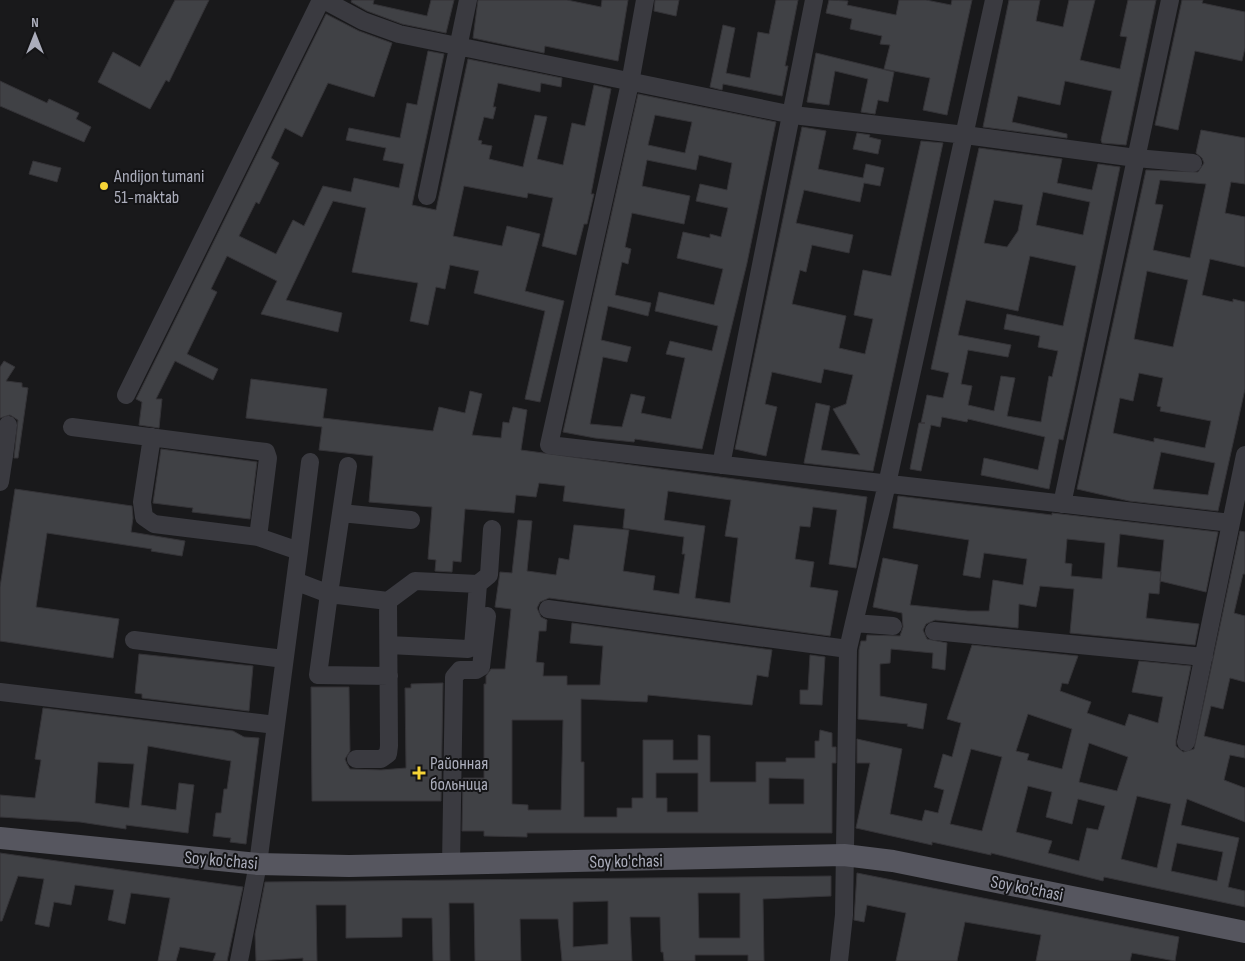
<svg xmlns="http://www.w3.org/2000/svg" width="1245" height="961" viewBox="0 0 1245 961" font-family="'Sofia Sans Condensed',sans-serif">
	<rect width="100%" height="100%" fill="#19191b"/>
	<path fill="#404145" stroke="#343337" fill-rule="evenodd" d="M175 0H209L169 82 166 80 150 109 98 82 113 52 140 67Z
		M352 0H374L373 4 427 16 431 0H454L446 33 402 24 367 11 351 2Z
		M478 0H567L601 7 602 0H628L618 61 545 46 544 53 473 38Z
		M655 0H679L676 16 654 11Z
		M776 0H798L785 66H788L782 96 723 84 722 90 710 87 723 25 735 28 726 73 750 78 758 32 769 34Z
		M829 0 848 1 847 5 896 15 899 0H926L951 5 952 0H972L947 115 923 110 930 78 884 69 890 45 880 44 882 36 850 29 852 19 826 13Z
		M1009 0H1040L1036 21 1063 27 1069 0H1095L1080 60 1120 69 1127 37 1120 36 1128 0H1156L1126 145 1102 143 1101 140 1112 91 1065 81 1060 105 1018 96 1012 122 1067 134V138L983 127Z
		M1182 0H1203L1202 3 1245 12V48L1242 61 1195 51 1178 130 1155 125Z
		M326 14 359 31 392 43 374 97 328 83 302 137 285 128 271 158 279 163 259 204 256 202 239 236 276 254 293 220 304 226 323 186 351 192 354 178 399 188 404 164 383 160 386 148 346 140 349 128 400 138 407 103 417 105 428 51 444 54 412 205 436 210 468 59 562 78 561 87 541 83 540 92 498 83 493 107H496L493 119 484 117 478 140 482 141 481 144 492 146 489 159 523 167 535 115 547 117 537 159 563 165 572 123 585 126 594 85 611 89 591 194H594L587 224H584L576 255 542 246 553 198 528 193 527 198 464 186 453 236 502 246 507 226 540 234 525 291 564 301 540 402 525 399 545 311 474 293 479 271 450 265 445 289 436 287 428 325 410 321 418 283 352 272 366 208 333 201 286 300 342 313 338 332 261 314 277 281 227 256 211 289 217 292 187 354 218 369 213 380 175 361 156 399H162L159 428 139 425 142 402 136 399Z
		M816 53 894 72 888 102 878 100 875 114 861 112 868 79 835 71 829 105 807 102Z
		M0 81 47 103 49 99 79 113 76 119 91 127 84 142 0 106Z
		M638 94 776 122 747 263 702 449 635 439 634 442 595 438 563 432ZM655 115 692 122 685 153 648 145ZM699 155 732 163 727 190 700 184 696 201 728 208 721 237 710 234V238L683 232 677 258 723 269 714 305 659 292 655 311 718 326 712 351 670 341 666 354 685 358 671 419 641 413 645 397 631 394 622 427 590 424 603 357 627 362 631 347 601 340 608 306 648 316 651 303 615 295 622 262 628 264 631 249 625 247 632 213 684 224 690 196 642 186 647 160 696 170Z
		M802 127 826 131 818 169 863 178 866 164 884 168 880 186 864 183 860 202 804 190 796 223 853 235 849 253 812 245 806 272 800 270 792 304 846 316 839 348 865 354 873 319 854 315 863 270 891 276 921 141 943 143 873 471 804 463 816 403 830 406 821 450 860 455 833 409 846 404 853 375 824 369 821 383 772 372 765 404 777 407 766 456 735 449Z
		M1201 130 1245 138V184L1231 182 1225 213 1245 217V267L1210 259 1202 295 1233 302V299L1245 302V389L1218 511 1129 501 1077 489 1146 170 1198 172 1204 163 1202 158 1196 153ZM1160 180 1206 184 1190 258 1153 250 1163 205 1155 204ZM1147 271 1188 280 1173 347 1134 339ZM1139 373 1163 378 1157 406 1161 407 1160 411 1211 421 1205 448 1154 438V442L1113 433 1120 398 1133 401ZM1161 452 1215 463 1208 495 1153 489Z
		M857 133 870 135 869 137 881 140 878 154 853 149Z
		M979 148 1062 159 1057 183 1092 190 1098 164 1120 167 1074 391 1063 440 1059 439 1049 489 981 475 984 458 1038 470 1045 437 968 419 967 422 942 417 940 427 931 425 921 471 910 469 919 423H925H921L927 395 943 398 949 373 931 369ZM1043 192 1090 202 1083 235 1036 225ZM994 200 1023 205 1018 231 1007 247 984 243ZM1030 256 1076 266 1063 326 1007 314 1004 329 1040 336 1038 347 1058 351 1052 377 1049 376 1041 422 1007 416 1015 378 1001 376 994 411 968 405 972 386 961 384 968 350 1008 357 1011 345 958 335 966 300 1018 311Z
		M33 161 61 168 57 182 29 174Z
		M4 361 15 367 6 381 22 383V387L28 388 18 458H14L18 420 10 415 0 418V367Z
		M251 379 327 389 323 418 433 431 439 407 465 413 470 391 482 394 472 435 501 438 503 422 509 423 513 407 527 410 521 450 867 497 856 568 829 564 837 510 813 507 810 527 800 526 795 559 814 562 810 587 838 591 830 636 549 598 540 602 537 608 541 617 547 620 546 631H539L536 662 544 663 543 676H567V685H600L603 646 570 643 572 623 772 650 768 677 757 675 752 705 648 695 647 702 581 699V762H584V817H617V808H632V798H643V740H673V760H698V735L710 736V782H756V762H786V758H815V741H819L820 730 832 733V747H836V763H832V833H527V837L484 836V831H462L463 778H484V684H486V676L491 669H505L511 609 495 607 500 572 512 573 518 520 532 521 527 571 556 575 559 558 569 560 574 525 629 530 623 571 655 576 653 590 679 594 685 554H682L684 537 623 528 625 509 563 501 565 486 539 483 536 497 516 495 514 513 465 509 461 562 453 561 452 572 435 571 436 560 428 559 432 507 369 502 373 456 319 450 322 427 246 418ZM668 491 731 500 725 536 738 538 730 603 695 598 705 526 664 520ZM512 720H563L561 810H528V805L512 804ZM656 773H698V812H667V798H656ZM769 778 804 779V804H769Z
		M161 449 257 462 250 519 192 512 193 508 153 503Z
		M15 489 132 506 133 518 131 532 185 541 182 556 151 551 152 549 47 533 36 607 119 619 113 658 0 641V587Z
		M898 496 1052 515V513L1218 532 1206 592 1160 581 1164 540 1120 534 1117 567 1161 572 1159 594 1149 593 1146 618 1199 624 1195 645 1070 633 1074 589 1040 586 1036 607 1019 604 1018 628 935 620 926 624 923 630 927 639 947 643 945 670 932 668 933 653 891 649 890 663 880 664V696L927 704 923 729 907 726 908 724 858 719 859 650 861 641H866L867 635 900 636 903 627 902 613 873 607 883 558 918 565 910 605 968 611H989L993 580 1023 585 1027 559 984 553 980 578 963 575 969 540 893 528ZM1067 539 1105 543 1102 579 1071 576 1072 564 1065 563Z
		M1240 531 1245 532V574H1243L1234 613 1245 616V682L1230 678 1223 709 1211 706 1204 736 1245 746V758L1230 755 1224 780 1245 788V822L1187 799 1181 825 1239 838 1228 887 1245 891V907L1104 877 1103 881 991 853V855L932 842V845L856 828 870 763H857V739L902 749 890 814 922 821 925 810 938 813 944 790 934 787 943 754 952 757 961 723 947 719 972 645 1078 656 1068 684 1062 683 1060 691 1091 702 1087 713 1125 726 1129 714 1158 723 1163 697 1132 692 1139 661 1191 666 1176 740V746L1183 752 1194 749ZM1028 714 1072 729 1062 769 1027 760 1029 754 1016 751ZM1089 743 1128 757 1117 791 1079 782ZM971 749 1002 757 982 831 950 824ZM1028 786 1052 792 1046 817 1072 824 1078 799 1105 806 1098 830 1087 828 1079 861 1048 853 1052 841 1016 832ZM1137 796 1171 804 1157 868 1121 859ZM1177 843 1223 852 1217 881 1171 871Z
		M139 654 253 666 249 711 142 698V694L135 693Z
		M810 655 825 657 822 705 800 704V690H808Z
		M443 683 441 801H312L311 687H349L350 751 345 759 347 764 350 769 381 770 406 768 405 688H411V684Z
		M43 708 233 731 244 737 259 738 246 844 230 842 231 838 213 836 216 813H221L224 789H227L231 761 148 746 141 805 176 810 179 783 194 785 188 833 126 825V829L80 822 0 817V795L35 798 41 760 35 759ZM98 762 134 764 129 808 95 803Z
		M0 853 243 887 227 961H213L216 953 180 947 176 961H158L170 898 131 893 125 924 108 920 114 890 75 885 71 905 54 902 49 927 35 924 44 879 18 876 2 921H0Z
		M857 873 1179 937 1175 961 1132 953 1130 961H1036L1041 935 965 922 957 961H896L906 913 867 905 864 922 854 920Z
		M831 876V896L763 899 764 961H748V955H695V961H664L663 952H661L660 917H630L632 961H562L558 919H520L521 961H475L474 903H449L450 961H433L432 918H402V937L346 938V905H316L317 961H303V958L256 961 255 934 265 882ZM698 893H740V938H699ZM608 901V944L573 947V902Z"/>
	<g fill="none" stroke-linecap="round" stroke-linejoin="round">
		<path stroke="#3a3a40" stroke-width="18" d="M324 0 363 21 399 34 793 115 965 135 1136 158 1193 163
			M645 0 630 83 549 445 1231 523 1245 455
			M427 196 468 0
			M126 395 321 0
			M72 427 266 452 268 458 258 537
			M152 437 142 502 144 517 154 524 258 537 299 551 276 725
			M0 456H4L0 482
			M4 456 8 425
			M721 465 814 0
			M1062 504 1170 0
			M341 513 411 520
			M299 551 310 462
			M295 581 329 594 348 466
			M478 584 489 575 492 529
			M388 601 415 581 478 584 473 647 468 649 389 645
			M548 609 848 649
			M854 623 887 484 994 0
			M934 631 1204 657
			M134 640 284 659
			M0 692 276 725 258 864 239 961
			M1186 742 1231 523
			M356 759H381L388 754 389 746 388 601 329 594 318 675 389 676
			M451 865 454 677 460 670H476L481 667 487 616
			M839 961 844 915 848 649 854 623 893 626"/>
		<path stroke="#56565f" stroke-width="22" d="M0 838 258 864 349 866 844 855 893 861 1245 932"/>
	</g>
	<g fill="#f6d436" stroke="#141416" stroke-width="2">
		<circle cx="104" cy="186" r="5"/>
		<path d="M416.5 765.5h5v5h5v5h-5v5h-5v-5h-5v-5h5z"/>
	</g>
	<g text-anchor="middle" stroke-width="4" stroke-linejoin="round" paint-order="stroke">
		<g font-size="18" fill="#abadbb" stroke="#141416" text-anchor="start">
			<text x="114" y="182">Andijon tumani<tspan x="114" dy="21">51-maktab</tspan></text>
			<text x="430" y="769">Районная<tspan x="430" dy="21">больница</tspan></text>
		</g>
		<g font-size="18" fill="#abadbb" stroke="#141416">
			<text transform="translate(221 860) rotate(5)" y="6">Soy ko'chasi</text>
			<text transform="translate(626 861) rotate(-1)" y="6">Soy ko'chasi</text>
			<text transform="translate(1027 888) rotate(11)" y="6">Soy ko'chasi</text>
		</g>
	</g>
	<g transform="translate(35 35)" stroke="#141416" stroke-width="4" paint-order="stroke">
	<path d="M0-4L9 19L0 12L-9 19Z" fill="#abadbb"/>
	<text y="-8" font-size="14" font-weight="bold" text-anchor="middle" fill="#abadbb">N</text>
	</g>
</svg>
